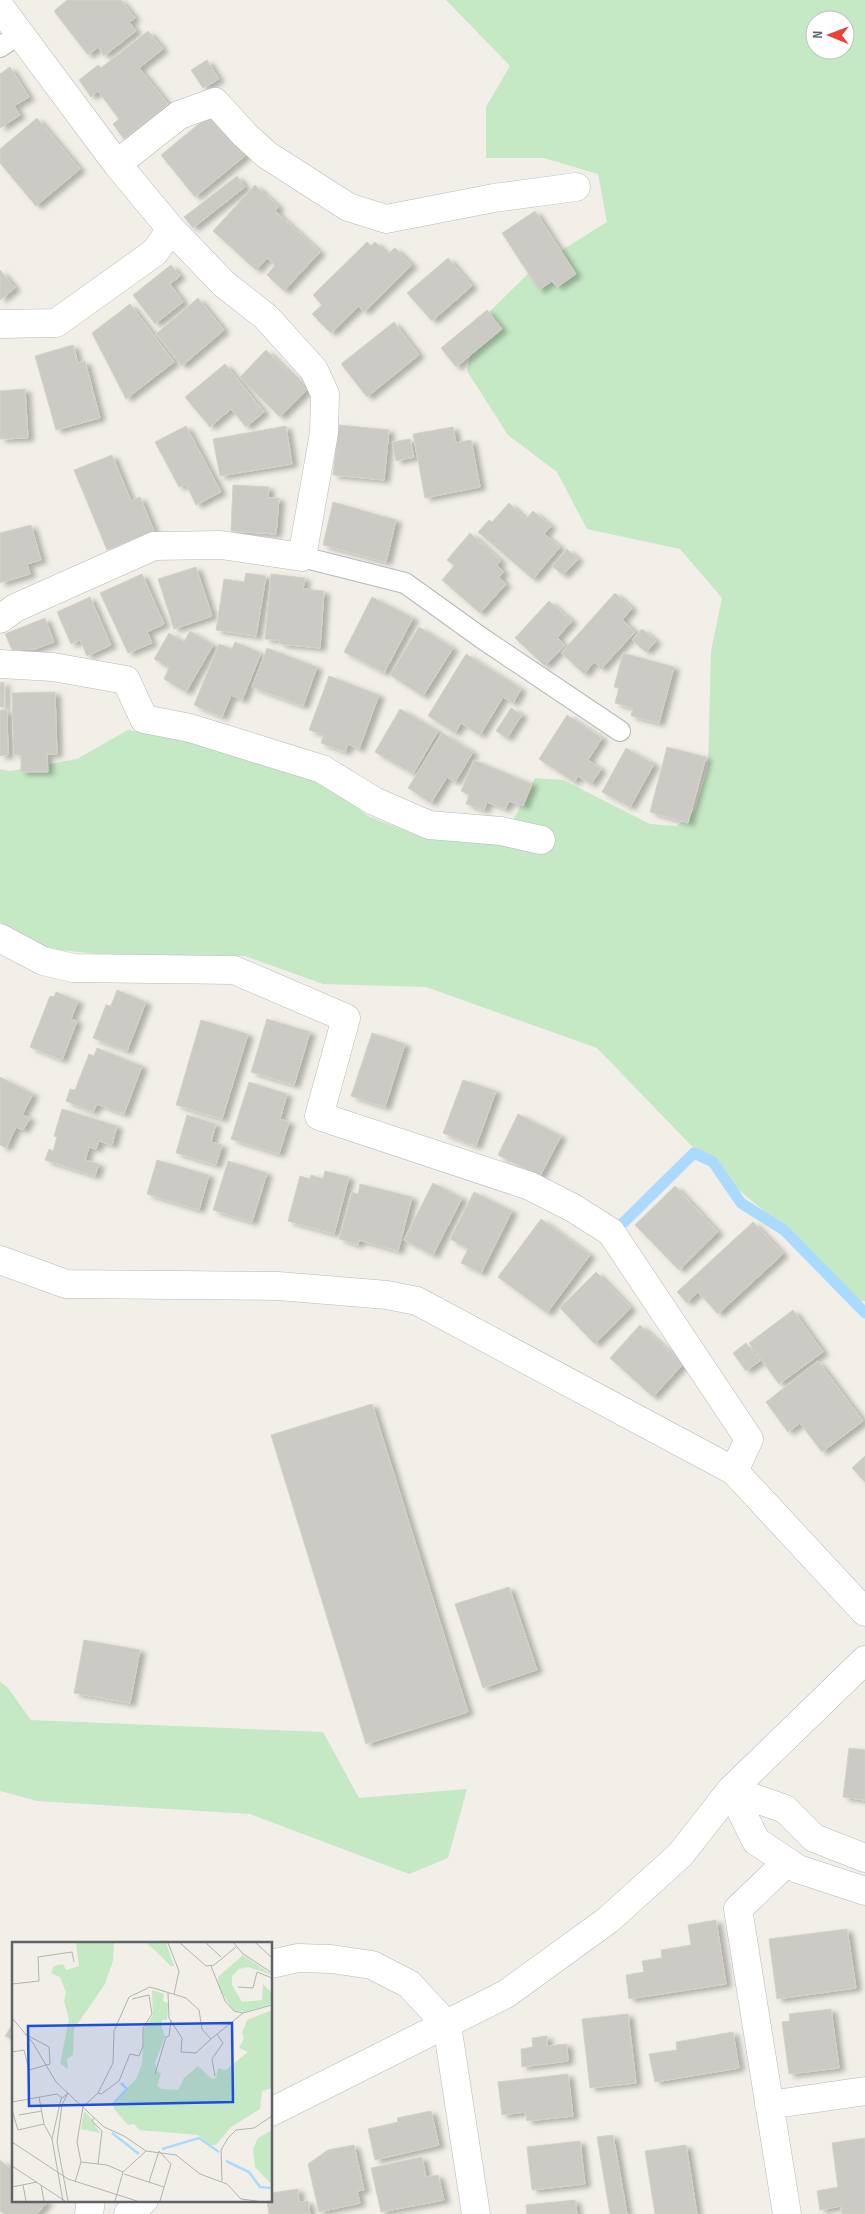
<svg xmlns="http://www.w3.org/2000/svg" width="865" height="2214" viewBox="0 0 865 2214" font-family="'Sofia Sans Condensed',sans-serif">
	<defs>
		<filter id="shadow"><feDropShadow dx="5.5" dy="3" stdDeviation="2.5" flood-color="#0004"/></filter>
	</defs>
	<rect width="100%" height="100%" fill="#f1efe8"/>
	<path fill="#c5e8c5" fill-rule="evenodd" d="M446 0H865V1301L851 1302 805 1246 712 1167 597 1048 426 987 323 984 245 956 99 954 49 949 24 938 0 922V769L10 771 77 759 128 730 183 740 322 780 368 816 419 836 512 822 535 778 563 780 650 824 677 826 695 810 708 767 711 651 722 598 680 549 587 529 557 472 508 435 467 371 476 325 535 267 607 222 598 174 544 158H486V107L510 66ZM815 20H845V50H815Z
		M0 1682 7 1687 31 1720 323 1732 359 1798 467 1789 448 1858 409 1874 250 1814 37 1801 0 1791Z"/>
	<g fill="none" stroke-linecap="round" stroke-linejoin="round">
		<path stroke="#aadaff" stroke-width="11" d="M624 1222 694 1153 713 1162 741 1203 784 1230 865 1313"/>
	</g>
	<path fill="#cccac5" stroke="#d6d1c6" filter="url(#shadow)" d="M67 0H121L135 18 129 22 136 31 104 56 98 47 88 55 54 11Z
		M148 31 163 49 139 68 168 104 124 139 113 124 119 119 98 91 91 97 79 80 98 65 101 68Z
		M207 60 219 79 203 88 191 70Z
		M10 67 29 97 14 106 20 115 0 128V74Z
		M212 113 246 155 195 197 161 155Z
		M37 118 80 169 36 206 0 163V149Z
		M237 176 245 187 193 228 184 217Z
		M255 185 279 207 275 211 320 252 284 291 267 275 275 265 267 258 256 270 213 231Z
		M535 211 576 274 557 287 552 281 539 290 502 233Z
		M367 242 371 246 375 242 387 254 395 248 412 265 364 312 359 306 331 333 312 314 322 305 313 295Z
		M448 258 472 286 432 321 407 293Z
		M171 265 180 276 170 284 183 302 155 324 133 295Z
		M0 270 15 288 0 300Z
		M198 298 224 330 182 366 156 334Z
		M130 304 174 362 126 399 92 333Z
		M487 310 502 329 456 367 441 348Z
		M394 322 419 355 367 397 341 364Z
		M73 345 78 363 85 361 100 418 56 430 35 356Z
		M266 350 307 390 280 417 240 377Z
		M225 364 264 412 246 427 231 409 210 427 185 397Z
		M25 389 28 438 0 439V391Z
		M339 425 389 430 384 480 333 475Z
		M186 426 221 492 196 505 186 484 179 487 155 442Z
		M286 426 292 464 220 476 213 439Z
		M453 427 456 443 471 440 480 487 425 498 413 434Z
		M410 439 414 457 396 461 392 442Z
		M112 455 131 501 140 497 154 531 107 550 74 470Z
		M233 485 269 487 268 498H279L276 534 231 531Z
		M333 502 396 520 386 562 323 545Z
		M509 503 526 519 533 511 551 526 544 534 560 547 533 579 478 532 489 520 492 522Z
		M31 525 41 560 27 564 30 574 0 583V533Z
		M470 533 501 561 497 565 504 572 499 577 506 584 480 613 442 580 454 566 447 560Z
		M567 549 578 559 563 575 552 566Z
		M196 567 212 616 174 629 158 579Z
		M246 573 266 576 256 636 216 630 224 579 244 582Z
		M142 574 164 624 147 632 152 643 128 653 100 593Z
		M271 574 305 578 303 589 324 591 320 648 280 644V640L265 639Z
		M615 593 632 608 622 620 635 632 601 669 594 662 584 674 561 653Z
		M90 597 111 645 87 656 80 640 71 644 57 612Z
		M372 597 413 618 384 673 344 652Z
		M549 601 572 621 557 638 565 645 545 666 515 638Z
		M45 618 54 642 35 649 12 650 5 634Z
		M419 627 453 648 423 696 390 675Z
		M642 629 656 641 646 652 632 640Z
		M190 631 213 645 186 692 164 679 169 668 154 659 169 633 184 642Z
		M235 642 261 653 242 700 231 695 222 717 194 705 219 644 232 649Z
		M267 648 317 667 303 706 252 687Z
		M623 653 674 667 659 723 631 716 633 708 615 703 619 688 614 687Z
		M466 654 521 689 513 703 503 697 480 735 461 723 455 733 428 716Z
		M329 676 379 695 359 749 348 744 345 752 321 743 324 735 309 730Z
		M4 682V707H0V683Z
		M55 692 57 754H47L48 772H21V755H14L12 693Z
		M511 708 522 715 507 738 496 731Z
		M400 709 438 731 413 774 375 752Z
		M0 710H7L8 755 0 756Z
		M567 715 602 738 588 760 601 769 591 784 578 776 574 782 539 759Z
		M442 733 473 752 455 782 447 777 431 803 408 788Z
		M667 747 706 757 688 823 650 812Z
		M626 748 654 764 630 807 602 792Z
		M474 760 532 784 523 806 509 801 505 809 487 802 484 810 466 804 469 795 461 791Z
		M117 990 146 1002 127 1051 93 1038 106 1005 111 1006Z
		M56 992 78 1001 71 1019 77 1021 62 1060 30 1047 50 996 54 997Z
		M267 1019 310 1032 294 1085 251 1072Z
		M201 1020 248 1034 222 1119 176 1105Z
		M372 1033 405 1044 385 1107 351 1096Z
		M97 1048 142 1066 124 1114 97 1104 93 1112 66 1101 70 1089 75 1090 89 1054 94 1056Z
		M0 1077 33 1094 22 1115 30 1118 23 1130 16 1127 6 1148 0 1145Z
		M463 1080 496 1091 476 1146 443 1133Z
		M249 1082 287 1094 280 1119 289 1122 279 1154 231 1139Z
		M62 1109 117 1126 112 1145 99 1141 96 1149 89 1147 85 1160 99 1164 95 1176 45 1160 49 1149 53 1151 57 1137 54 1136Z
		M518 1114 561 1136 540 1176 498 1155Z
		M187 1115 216 1124 211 1142 222 1145 216 1165 176 1153Z
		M157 1160 209 1175 199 1210 147 1194Z
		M228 1161 267 1173 252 1222 213 1210Z
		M325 1171 349 1177 334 1234 288 1221 300 1176 310 1179 311 1175 323 1179Z
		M433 1183 462 1198 433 1255 404 1240Z
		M360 1184 412 1197 398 1251 359 1240 358 1245 339 1239 352 1192 358 1194Z
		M675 1186 718 1232 679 1270 635 1225Z
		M474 1192 512 1211 481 1273 461 1263 468 1249 450 1239Z
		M541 1219 590 1255 547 1313 498 1277Z
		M753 1222 783 1254 718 1314 698 1292 687 1303 677 1292Z
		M596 1272 631 1308 595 1344 560 1308Z
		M793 1310 823 1352 779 1384 749 1343Z
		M640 1325 683 1364 653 1397 610 1358Z
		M746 1343 760 1361 746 1371 733 1353Z
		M818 1361 863 1421 822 1452 800 1423 788 1432 766 1402Z
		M372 1404 468 1712 366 1744 271 1435Z
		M865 1456V1482L852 1468Z
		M509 1587 537 1670 483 1688 455 1604Z
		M84 1640 140 1650 130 1703 74 1693Z
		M849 1748 865 1750V1800L843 1797Z
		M716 1920 726 1984 629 1999 626 1975 644 1972 642 1961 662 1958 661 1950 691 1945 688 1925Z
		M847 1929 856 1988 777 1999 769 1939Z
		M831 2009 839 2068 789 2074 782 2022 790 2021 789 2014Z
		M628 2014 636 2083 590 2088 582 2019Z
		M14 2022V2041L5 2036Z
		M733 2032 739 2068 655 2082 649 2054 677 2050 676 2042Z
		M547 2036V2046L567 2044 568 2061 522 2067 521 2049 533 2047 532 2038Z
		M568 2074 573 2116 527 2121 525 2112 502 2115 498 2082Z
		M431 2111 439 2145 375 2160 368 2129 398 2122 397 2118Z
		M613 2135 627 2214H610L597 2137Z
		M865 2138V2214H842L841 2206 820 2210 817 2191 838 2187 832 2143Z
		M580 2141 585 2184 532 2190 527 2147Z
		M354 2145 364 2190 357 2191 360 2203 319 2212 308 2164 328 2150Z
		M686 2145 697 2214H655L645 2151Z
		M422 2157 426 2177 438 2175 444 2200 381 2212 371 2168Z
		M0 2160 14 2172V2200H45L47 2202 37 2214H4L0 2211Z
		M298 2189 299 2202 308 2201 310 2214H269L267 2200H271V2193Z
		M575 2200 577 2214H527L526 2205Z"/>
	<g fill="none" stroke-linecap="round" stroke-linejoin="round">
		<g stroke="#b5b8bc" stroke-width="22">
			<path id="service" d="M0 47 21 33
				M302 557 405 583 483 639 620 731"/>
		</g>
		<g stroke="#b5b8bc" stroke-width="29">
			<path id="minor" d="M0 7 117 164 171 229 155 252 56 323 0 324
				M117 164 179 115 215 102 245 135 267 155 348 207 386 219 494 198 576 187
				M0 619 15 608 154 546 221 545 302 557 324 433 325 394 314 370 266 317 224 284 171 229
				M0 664 53 667 126 680 144 719 190 728 322 769 374 801 429 825 501 831 541 840
				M0 938 43 961 73 968 234 970 346 1018 319 1116 530 1186 573 1208 611 1232 749 1439 734 1471
				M0 1260 66 1284 278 1286 387 1295 417 1301 734 1471 865 1612
				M731 1790 756 1841 798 1869 865 1891
				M731 1790 785 1809 814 1838 865 1858
				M271 1964 298 1958 331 1959 372 1965 409 1984 447 2025 476 2214
				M769 2105 865 2091
				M89 2214 91 2200
				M787 2214 738 1909 787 1862"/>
		</g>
		<g stroke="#b5b8bc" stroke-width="29">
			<path id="tertiary" d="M271 2112 506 1994 608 1920 680 1855 731 1790 865 1660
				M128 2214 144 2200"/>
		</g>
		<use href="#service" stroke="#fff" stroke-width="20"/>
		<use href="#minor" stroke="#fff" stroke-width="28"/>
		<use href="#tertiary" stroke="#fff" stroke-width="28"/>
	</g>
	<g transform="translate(12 1942)">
		<rect width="260" height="260" fill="#f1efe8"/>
		<path d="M64 1H102L101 19 93 42 62 87 61 113 55 117 56 127 48 122 57 77 52 59 54 50 48 35 39 31 42 24 51 22 54 28 67 24ZM135 1H154L162 24H159ZM231 13 260 33 236 25 227 27 220 34V43L230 60 250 58 251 42 260 51V62L233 70 222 68 218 64 207 46 206 35ZM140 48 152 52 151 59 156 61 155 78H150L149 83 153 94 143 121 145 129 149 131 145 144 150 147 166 148 172 136 186 124 200 137 204 136 206 126 214 128 236 110 227 106 232 96 230 91 235 78 260 68V146L250 149 248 167 219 185 204 203H198L186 193 127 188 122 182 116 183 102 167 101 161 124 137 130 122 132 87 141 73ZM72 169 80 177 88 191 69 187ZM260 188V243L243 225 241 207 246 196Z" fill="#c5e8c5"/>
		<path fill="none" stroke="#aadaff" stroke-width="2.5" d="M100 163 115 147 109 141M100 191 127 212M150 207 187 196 207 210M214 219 237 230 248 245 260 246"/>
		<path fill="none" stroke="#b3b3b1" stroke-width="1" d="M156 1 167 29 162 52M168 1 194 24 202 23 224 5M194 1 209 15M222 1 230 11 260 31M244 1 260 16M199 24 213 59 222 69 231 71M0 42 27 39 26 15 60 10 62 20M226 45 241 46 245 30 260 36M156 51 157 76 170 96 169 110 184 111 199 97M0 76 21 101 44 140 92 185 112 194 134 209 164 213 188 232 215 242 229 257 245 259M0 110 12 108 17 128 38 122 37 105 13 92M143 132 154 95 157 94 159 78M203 134 200 117 211 101 205 92M56 151 50 163 45 200 56 259M86 151 89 152 107 139 118 112 127 114 131 104V86L140 72 137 53 120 57M27 155 32 182M0 160 45 152 50 156M0 168 6 188 32 182 40 197M7 173 30 169M82 176 80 179 90 189 86 222M0 200 56 237 125 259M147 209 159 222 148 259M69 220 95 223 111 230M0 224 53 259M112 232 152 245M210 239 209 208 216 196 224 188 242 186 260 174M63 240 69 220 65 200 71 165 86 151 101 121 102 89 117 55 138 45 174 56 187 68 190 87 199 97 231 71 260 63M137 240 147 209M11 243 14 259M29 243 32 259M0 245 25 240M51 259 40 197 49 157 56 151M103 259 111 230 134 209"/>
		<path fill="#1d4ed8" fill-opacity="0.15" stroke="#1d4ed8" stroke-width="2.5" d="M220 81 221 160 17 164 16 84Z"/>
		<rect width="260" height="260" fill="none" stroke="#5f6368" stroke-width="2.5"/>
	</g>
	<g transform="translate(830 35) rotate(271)"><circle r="24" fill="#ffffff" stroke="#bfc1c3"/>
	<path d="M0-4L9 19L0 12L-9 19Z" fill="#ea4335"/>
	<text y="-8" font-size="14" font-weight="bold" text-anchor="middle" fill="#5f6368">N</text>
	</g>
</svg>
